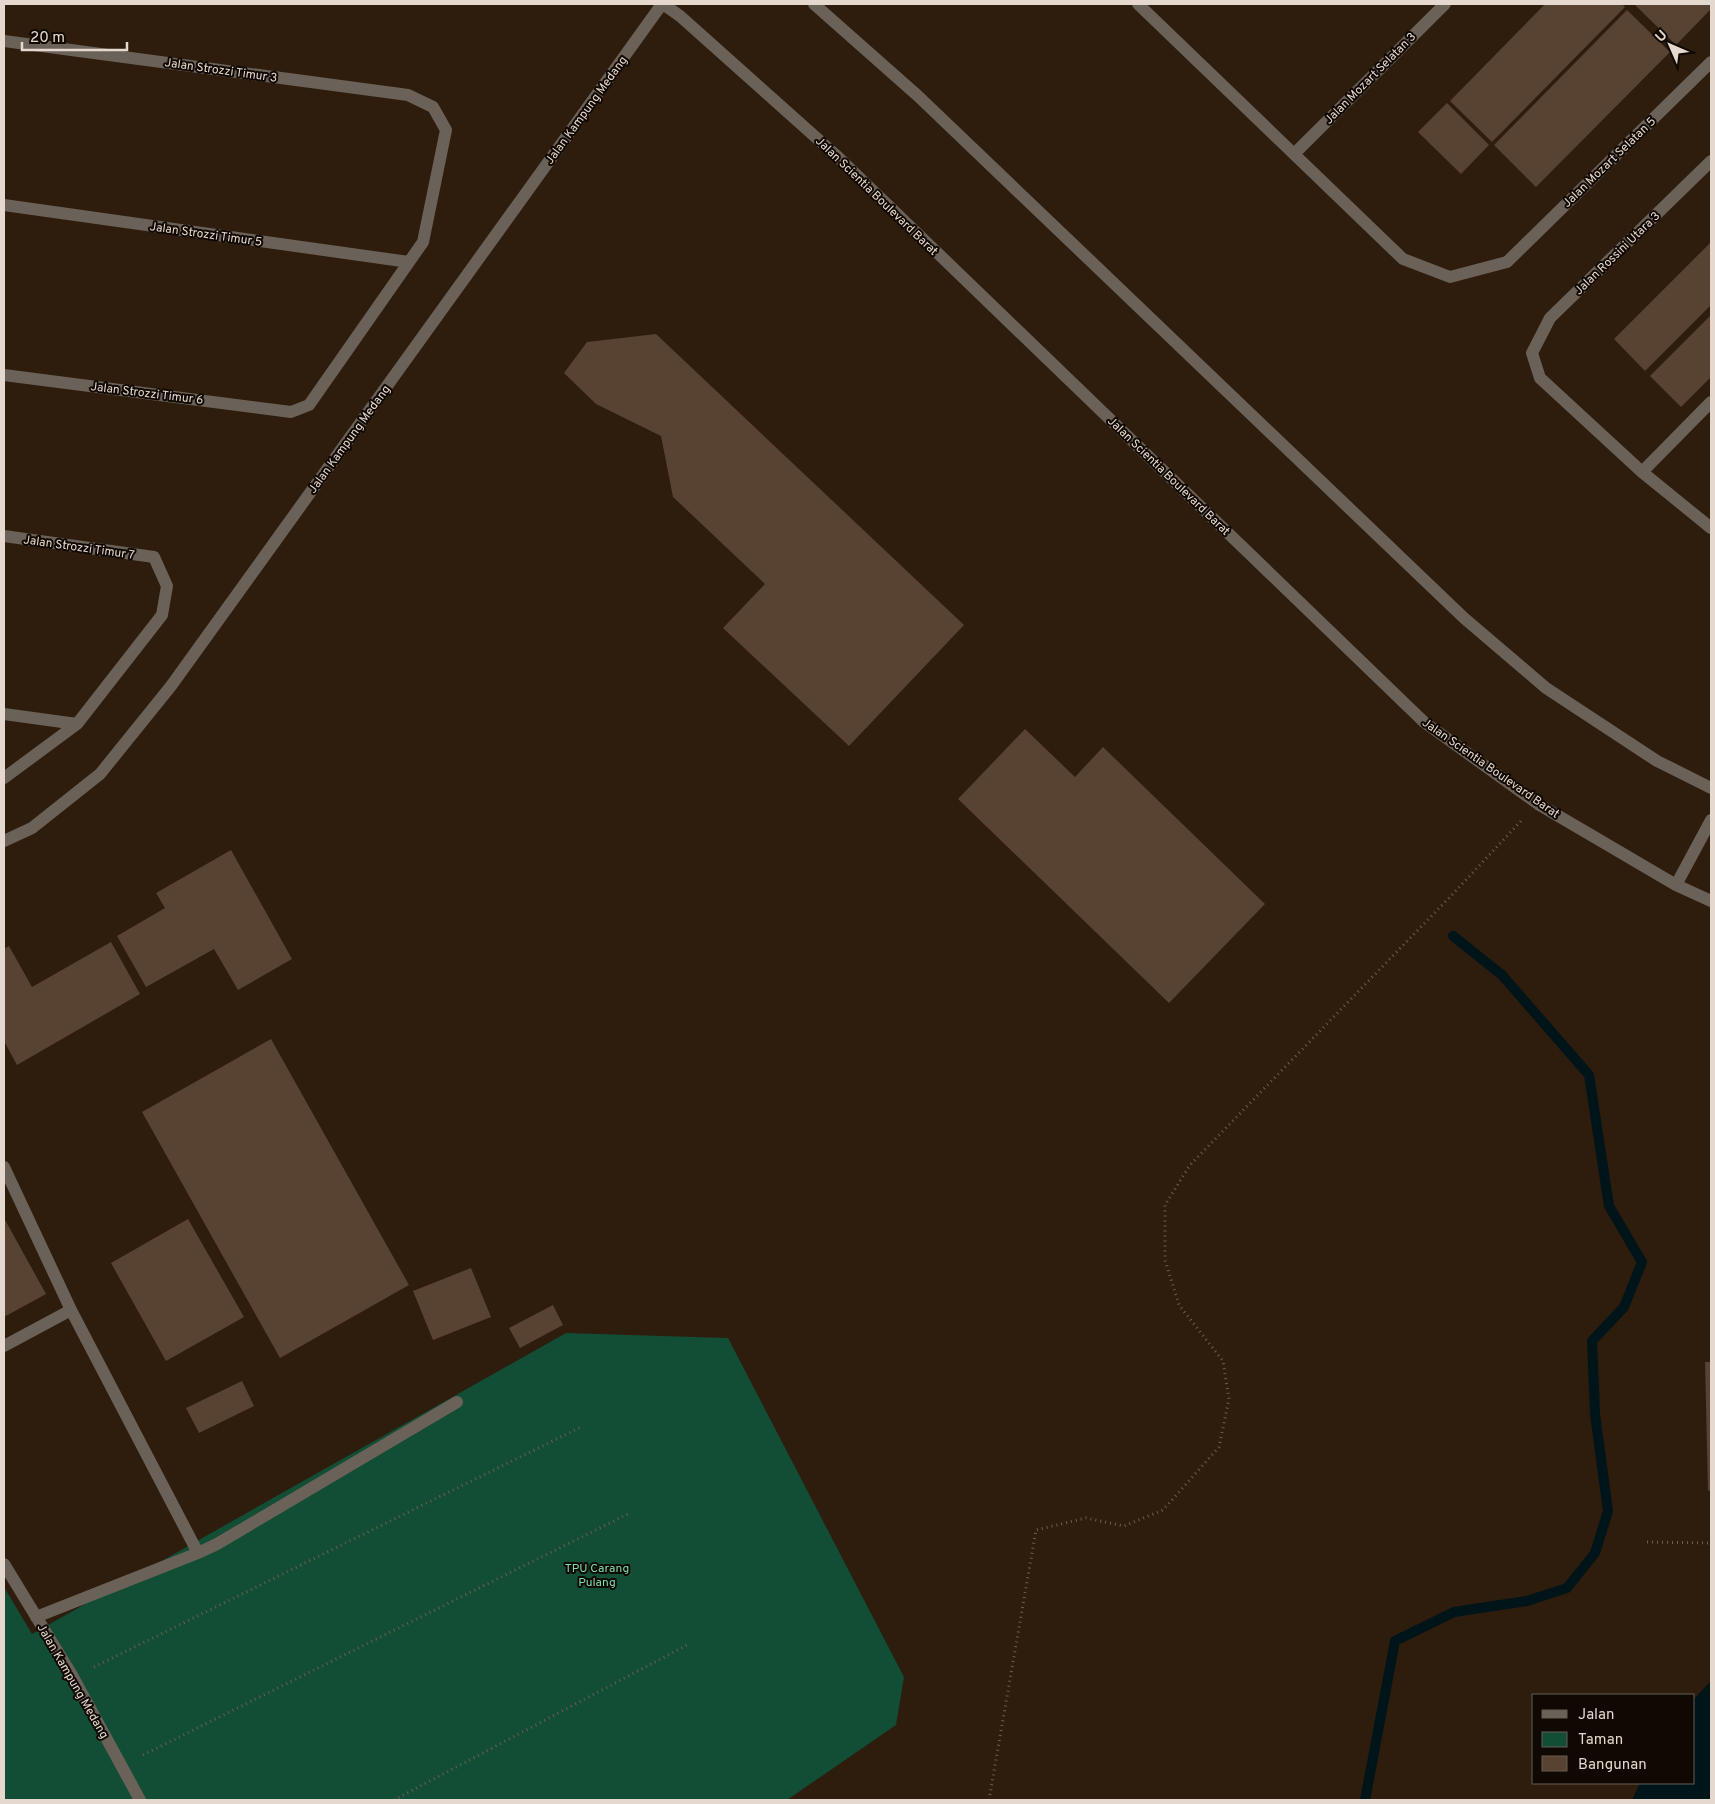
<svg xmlns="http://www.w3.org/2000/svg" width="1715" height="1804" viewBox="0 0 1715 1804" font-family="Overpass,sans-serif">
	<rect width="100%" height="100%" fill="#2e1c0c"/>
	<path fill="#124d35" d="M566 1333 728 1338 904 1677 896 1725 787 1800H4V1587L32 1634Z"/>
	<path fill="#00151a" d="M1711 1681V1800H1632L1640 1783H1694V1699Z"/>
	<g fill="none" stroke-linecap="round" stroke-linejoin="round">
		<path stroke="#00151a" stroke-width="10" d="M1365 1800 1395 1641 1454 1612 1527 1601 1567 1588 1595 1553 1608 1511 1595 1414 1592 1341 1624 1307 1642 1262 1609 1206 1589 1075 1502 975 1453 936"/>
	</g>
	<path fill="#584333" d="M1545 4H1622L1625 7 1492 142 1450 101Z
		M1634 4H1711V9L1676 45Z
		M1627 10 1670 52 1536 187 1494 145Z
		M1447 103 1489 145 1461 174 1418 132Z
		M1711 242V305L1645 371 1614 339Z
		M1711 315V377L1681 407 1650 376Z
		M656 334 964 625 849 746 723 628 765 584 673 497 661 436 596 404 564 373 587 342Z
		M1025 729 1075 777 1103 747 1265 904 1169 1003 958 799Z
		M231 850 292 959 238 990 214 949 146 987 117 936 165 908 156 893Z
		M111 942 140 994 17 1065 4 1041V949L9 946 32 987Z
		M271 1039 409 1285 280 1358 142 1112Z
		M4 1218 46 1294 4 1317Z
		M188 1219 244 1317 166 1361 111 1263Z
		M471 1268 491 1317 433 1340 413 1291Z
		M553 1305 563 1325 520 1348 509 1328Z
		M1705 1362H1711V1490L1708 1491Z
		M242 1381 254 1406 199 1433 186 1408Z"/>
	<g fill="none" stroke-linecap="round" stroke-linejoin="round">
		<path stroke="#6e5e50" stroke-width="3" stroke-dasharray="1 4" stroke-linecap="butt" d="M1647 1542 1711 1543
			M94 1667 581 1427
			M143 1755 630 1513
			M394 1800 687 1645
			M989 1800 1036 1530 1086 1518 1124 1526 1163 1510 1219 1447 1229 1399 1223 1361 1179 1305 1165 1260V1205L1190 1165 1449 898 1521 821"/>
		<path stroke="#6a6158" stroke-width="12" d="M663 4 680 16 839 158 1424 722 1538 804 1676 885 1711 901
			M814 4 918 96 1464 618 1546 688 1657 761 1711 788
			M1138 4 1403 259 1450 277 1507 262 1711 62
			M4 41 408 95 433 107 446 130 423 242 309 405 291 412 4 375
			M1295 153 1445 4
			M1711 161 1550 318 1532 353 1540 378 1642 472 1711 528
			M4 205 409 262
			M1642 472 1711 402
			M4 536 154 557 167 586 162 615 77 724 4 778
			M4 714 77 724
			M4 841 32 828 100 774 171 686 662 4
			M1676 885 1711 820
			M4 1167 71 1310 198 1553
			M4 1346 71 1310
			M4 1564 73 1677 140 1800
			M36 1617 198 1553 217 1544 457 1402"/>
	</g>
	<g text-anchor="middle" stroke-width="4" stroke-linejoin="round" paint-order="stroke">
		<g font-size="12" fill="#e5d9cf" stroke="#100803">
			<text transform="translate(221 70) rotate(8)" y="4">Jalan Strozzi Timur 3</text>
			<text transform="translate(1370 78) rotate(-45)" y="4">Jalan Mozart Selatan 3</text>
			<text transform="translate(586 110) rotate(-54)" y="4">Jalan Kampung Medang</text>
			<text transform="translate(1609 162) rotate(-44)" y="4">Jalan Mozart Selatan 5</text>
			<text transform="translate(877 196) rotate(44)" y="4">Jalan Scientia Boulevard Barat</text>
			<text transform="translate(206 234) rotate(8)" y="4">Jalan Strozzi Timur 5</text>
			<text transform="translate(1617 253) rotate(-44)" y="4">Jalan Rossini Utara 3</text>
			<text transform="translate(147 393) rotate(7)" y="4">Jalan Strozzi Timur 6</text>
			<text transform="translate(349 439) rotate(-54)" y="4">Jalan Kampung Medang</text>
			<text transform="translate(1169 476) rotate(44)" y="4">Jalan Scientia Boulevard Barat</text>
			<text transform="translate(79 547) rotate(8)" y="4">Jalan Strozzi Timur 7</text>
			<text transform="translate(1491 768) rotate(35)" y="4">Jalan Scientia Boulevard Barat</text>
			<text transform="translate(73 1681) rotate(60)" y="4">Jalan Kampung Medang</text>
		</g>
		<g font-size="12" fill="#7fdbae" stroke="#100803">
			<text x="597" y="1572">TPU Carang<tspan x="597" dy="14">Pulang</tspan></text>
		</g>
	</g>
	<rect width="1715" height="1804" fill="none" stroke="#e5d9cf" stroke-width="10"/>
	<rect x="1532" y="1694" width="162" height="90" fill="#100803" stroke="#655c55"/>
	<rect x="1542" y="1710" width="25" height="8" fill="#6a6158" stroke="#655c55"/>
	<text x="1578" y="1719" font-size="15" fill="#e5d9cf">Jalan</text>
	<rect x="1542" y="1732" width="25" height="15" fill="#124d35" stroke="#655c55"/>
	<text x="1578" y="1744" font-size="15" fill="#e5d9cf">Taman</text>
	<rect x="1542" y="1756" width="25" height="15" fill="#584333" stroke="#655c55"/>
	<text x="1578" y="1769" font-size="15" fill="#e5d9cf">Bangunan</text>
	<g transform="translate(1670 45) rotate(315)" stroke="#100803" stroke-width="4" paint-order="stroke">
	<path d="M0-4L9 19L0 12L-9 19Z" fill="#e5d9cf"/>
	<text y="-8" font-size="14" font-weight="bold" text-anchor="middle" fill="#e5d9cf">U</text>
	</g>
	<path d="M22 42v8h105v-8" fill="none" stroke="#e5d9cf" stroke-width="2.5"/>
	<text x="30" y="42" font-size="15" fill="#e5d9cf" stroke="#100803" stroke-width="4" paint-order="stroke">20 m</text>
</svg>
